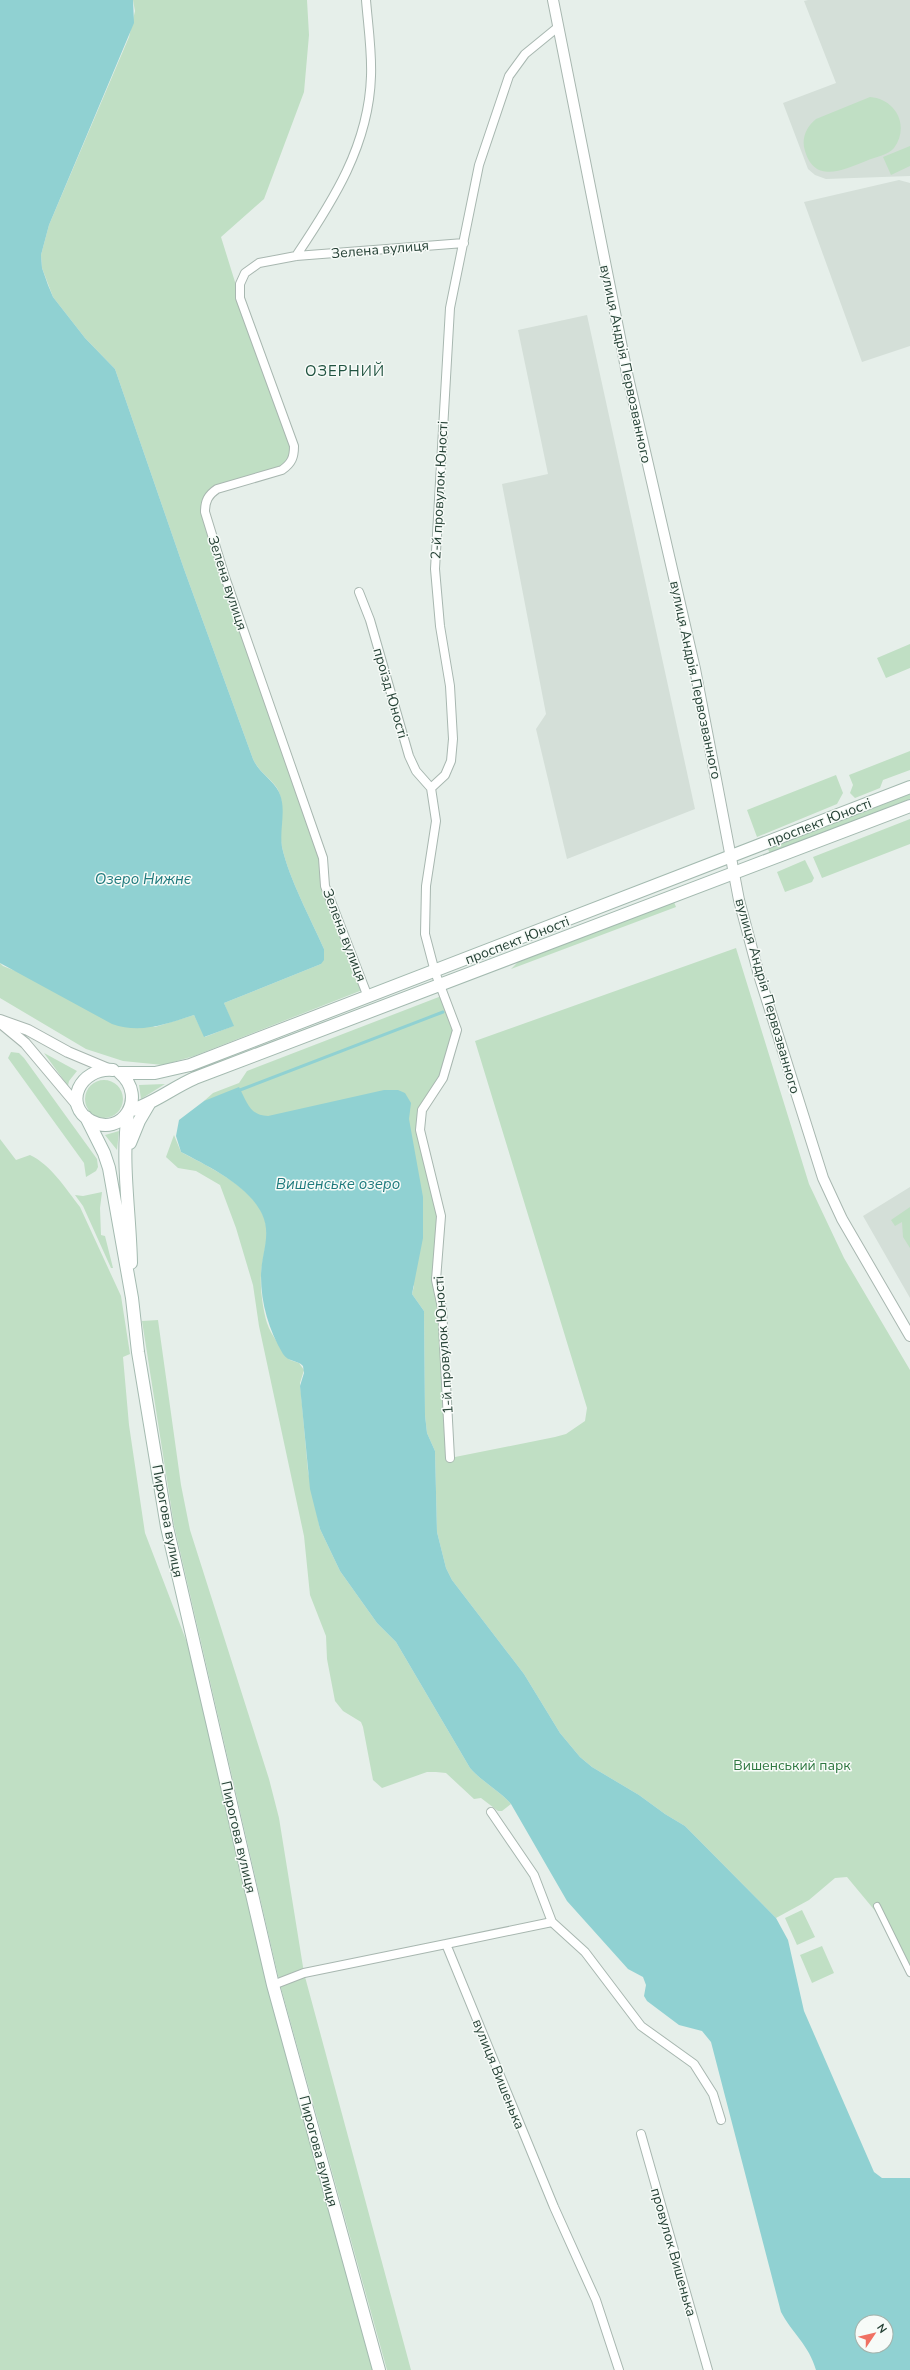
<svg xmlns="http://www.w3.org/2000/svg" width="910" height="2370" viewBox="0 0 910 2370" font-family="'Nunito Sans',sans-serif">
	<rect width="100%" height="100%" fill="#e6efea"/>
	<path fill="#d4dfd8" d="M808 0H910V176L826 179 815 175 808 169 783 103 836 83 804 1Z
		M899 180 910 183V346L862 362 804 202Z
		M587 315 695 809 567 859 536 729 546 714 502 484 548 474 518 330Z
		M910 1187V1298L863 1216Z"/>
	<path fill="#c0dfc4" d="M133 0H307L309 35 304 92 264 199 221 237 240 298 294 446 289 464 212 493 205 512 323 857 324 878 365 989 194 1056 163 1065 123 1061 86 1049 0 998V963L3 966 155 1027 194 1015 205 1037 233 1026 224 1003 321 964 324 949C311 919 289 879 282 847 278 828 286 810 279 792 275 781 259 773 253 759L184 569 115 369 85 338 53 297 42 268 41 255 49 225 129 37 135 11Z
		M870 97C896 99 910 126 894 148 888 155 875 157 866 161 845 169 815 185 805 151 801 139 806 127 816 119Z
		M910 146V166L891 175 883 157Z
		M910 644V668L886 678 877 658Z
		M910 751V770L883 780 880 788 855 798 850 793 853 785 849 775Z
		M836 775 843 793 837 804 757 837 747 810Z
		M910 794V799L770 854 768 849Z
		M910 819V844L822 878 813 857Z
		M805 860 814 878 812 882 785 892 777 872Z
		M672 897 676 907 511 969 530 950Z
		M736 948 809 1184 844 1258 910 1370V1972L886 1924 847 1877 835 1878 809 1900 776 1918 685 1826 665 1814 639 1795 592 1767 580 1757 560 1733 524 1674 452 1580 446 1568 437 1532 435 1451 427 1433 425 1415 424 1311 412 1294 414 1286 268 1116H259L254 1113 204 1101 213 1093 239 1083 247 1071 444 995 456 1024 445 1072 421 1118 439 1205 438 1263 450 1458 555 1437 566 1434 585 1421 587 1408 475 1041Z
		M11 1052 19 1053 24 1058 97 1159 98 1167 96 1171 86 1177 84 1163 8 1058Z
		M44 1053 77 1071 69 1081 68 1086Z
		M85 1099a19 19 0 1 1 38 0a19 19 0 1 1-38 0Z
		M165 1084 141 1099 139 1085Z
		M119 1131 117 1150 105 1135Z
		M174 1135 181 1152C207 1166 251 1186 263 1215 272 1235 262 1254 261 1275 260 1289 263 1310 267 1323 271 1336 283 1349 290 1360L299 1363 304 1370 300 1383 308 1471 320 1529 340 1571 377 1623 396 1642 470 1768C482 1782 499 1790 511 1804L502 1811H498L481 1798 474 1799 446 1773 436 1772H427L382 1788 373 1780 363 1727 361 1722 343 1711 335 1701 327 1659 326 1636 310 1595 304 1536 259 1326 253 1285 236 1228 220 1185 196 1171 178 1168 166 1157Z
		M0 1139 16 1160 30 1155C51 1165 66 1189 80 1207L121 1296 130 1354 123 1357 129 1425 145 1533 204 1687 273 1985 379 2370H0Z
		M102 1192 100 1208 101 1235 105 1236 113 1268H111L83 1206 75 1195 83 1196Z
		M910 1207V1248L903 1237 902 1222 895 1226 891 1220Z
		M158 1320 181 1485 190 1530 269 1779 279 1818 304 1973 411 2370H387L280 1984 174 1525 142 1321Z
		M802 1910 815 1937 797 1945 785 1918Z
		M822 1946 834 1973 812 1983 800 1955Z"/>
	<path fill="#90d1d2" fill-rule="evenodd" d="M0 0H133L134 23 49 225 41 255 42 268 48 285 53 297 85 338 115 369 184 569 253 759C259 773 273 780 279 792 287 809 279 829 282 847 289 879 311 919 324 949V960L321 964 224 1003 234 1026 204 1037 194 1015C166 1024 141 1034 112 1024L0 963Z
		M239 1087C247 1102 250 1116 268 1116L384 1090H398L405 1093 411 1103 409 1119 423 1197V1238L412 1294 424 1311 425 1415 427 1433 435 1451 437 1532 446 1568 452 1580 524 1674 560 1733 580 1757 592 1767 639 1795 665 1814 685 1826 776 1918 788 1940 804 2011 874 2172 882 2178H910V2370H816C809 2345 792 2333 781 2312L711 2042 702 2031 679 2025 647 2001 644 1996 646 1985 643 1977 628 1969 567 1901 511 1804C499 1790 482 1782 470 1768L396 1642 377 1623 340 1571 320 1529 310 1489 300 1386 304 1373 303 1366C298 1360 288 1362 283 1354 269 1330 261 1304 261 1276 261 1254 272 1235 262 1214 249 1186 208 1166 181 1152L176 1136 179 1120 204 1101ZM862 2322H886V2346H862Z"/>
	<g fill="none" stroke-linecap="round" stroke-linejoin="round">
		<path stroke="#90d1d2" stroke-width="3" d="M240 1090 443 1012"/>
		<g stroke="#a8b7b0" stroke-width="8">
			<path id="pedestrian" d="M877 1906 910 1973"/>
		</g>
		<g stroke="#a8b7b0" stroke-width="10">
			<path id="minor" d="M296 256C333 201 369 145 371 76 372 51 368 25 366 0
				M359 592 370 620 409 756 416 771 431 788
				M368 997 325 886 323 858 225 577 205 512C205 501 208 495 217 489L282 470C292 463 294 457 294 446L240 298V284L245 273 259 263 296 256 464 243
				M450 1458 442 1308 436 1280 441 1216 420 1130 422 1110 443 1078 457 1030 435 972 425 934 426 886 436 821 431 788 445 775 451 761 453 739 450 686 440 626 435 569 450 308 479 165 509 76 525 54 558 27
				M491 1812 534 1875 552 1922
				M446 1944 552 1922 585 1952 641 2026 694 2064 713 2094 721 2120
				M273 1985 304 1973 446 1944 554 2207 596 2300 619 2370
				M641 2134 708 2370"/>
		</g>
		<g stroke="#a8b7b0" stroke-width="12">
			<path id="tertiary" d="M553 0 627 373 695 669 739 900 759 975 823 1178 842 1219 910 1336
				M0 1020 28 1030 68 1052 111 1070
				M2 1024 25 1043 78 1106"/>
		</g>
		<g stroke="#a4bab0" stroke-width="14">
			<path id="secondary" d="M113 1070C80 1067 62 1105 91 1121 122 1138 148 1097 120 1073
				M120 1073H155L190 1065 910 787
				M129 1111C153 1104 172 1088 195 1078L910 806
				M128 1112C121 1163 130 1212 131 1263
				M86 1117 104 1153 109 1168 132 1298 138 1352 167 1527 273 1985 379 2370
				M130 1143 139 1121 149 1104"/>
		</g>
		<use href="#pedestrian" stroke="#fff" stroke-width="6"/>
		<use href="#minor" stroke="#fff" stroke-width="8"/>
		<use href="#tertiary" stroke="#fff" stroke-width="10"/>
		<use href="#secondary" stroke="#fff" stroke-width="12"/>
	</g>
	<g text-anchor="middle" stroke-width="3" stroke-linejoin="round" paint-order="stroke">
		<g font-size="14" fill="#254135" stroke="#f7fbf8">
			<text transform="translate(380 249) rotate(-5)" y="5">Зелена вулиця</text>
			<text transform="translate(626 364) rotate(78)" y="5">вулиця Андрія Первозванного</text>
			<text transform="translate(439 490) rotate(-87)" y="5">2-й провулок Юності</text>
			<text transform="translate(228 583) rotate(72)" y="5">Зелена вулиця</text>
			<text transform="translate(696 680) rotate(78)" y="5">вулиця Андрія Первозванного</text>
			<text transform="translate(391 693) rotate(74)" y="5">проїзд Юності</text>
			<text transform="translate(819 822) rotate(-21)" y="5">проспект Юності</text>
			<text transform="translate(345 935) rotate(69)" y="5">Зелена вулиця</text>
			<text transform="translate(517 940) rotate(-21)" y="5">проспект Юності</text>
			<text transform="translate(768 996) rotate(74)" y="5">вулиця Андрія Первозванного</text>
			<text transform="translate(443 1345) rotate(-94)" y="5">1-й провулок Юності</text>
			<text transform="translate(168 1521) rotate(79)" y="5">Пирогова вулиця</text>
			<text transform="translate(239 1837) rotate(77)" y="5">Пирогова вулиця</text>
			<text transform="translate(499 2074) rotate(68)" y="5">вулиця Вишенька</text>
			<text transform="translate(319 2151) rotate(75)" y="5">Пирогова вулиця</text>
			<text transform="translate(674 2252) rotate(74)" y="5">провулок Вишенька</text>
		</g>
		<g font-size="14" fill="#2f7841" stroke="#f7fbf8">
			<text x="792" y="1770">Вишенський парк</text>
		</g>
		<g font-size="15" letter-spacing="1" fill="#205340" stroke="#f7fbf8">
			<text x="345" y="376">ОЗЕРНИЙ</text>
		</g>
		<g font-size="15" font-style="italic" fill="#1f7a7d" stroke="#f7fbf8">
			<text x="143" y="884">Озеро Нижнє</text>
			<text x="338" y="1189">Вишенське озеро</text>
		</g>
	</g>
	<g transform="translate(874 2334) rotate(55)"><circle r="19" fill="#f7fbf8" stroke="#a3b1aa"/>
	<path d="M0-3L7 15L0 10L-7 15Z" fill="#f07163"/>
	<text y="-6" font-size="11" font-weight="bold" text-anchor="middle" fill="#254135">N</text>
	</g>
</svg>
